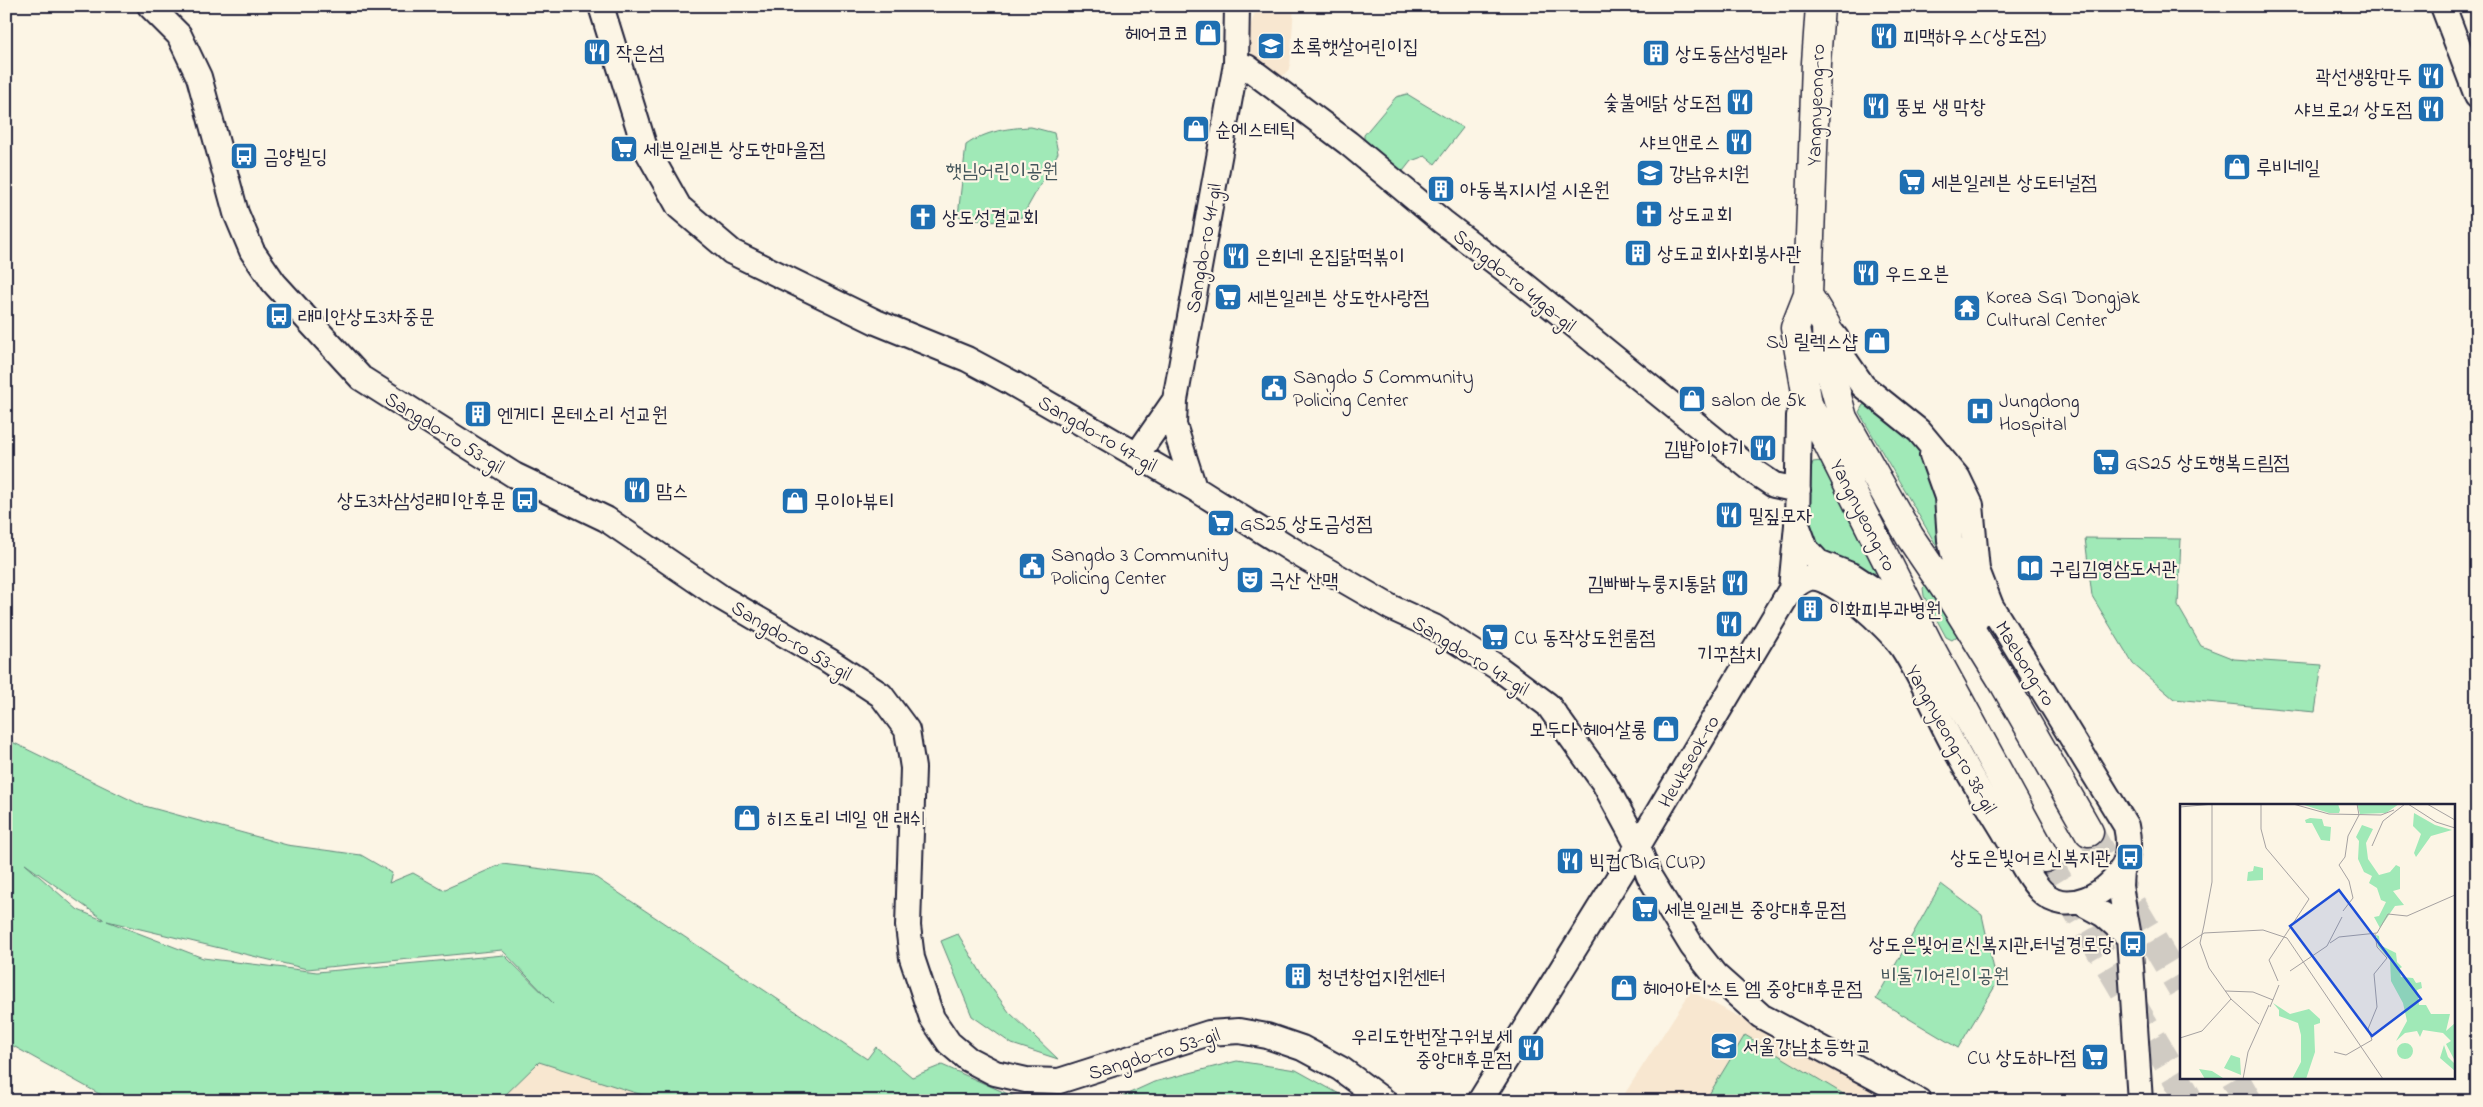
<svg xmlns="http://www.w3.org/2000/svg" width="2483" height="1107" viewBox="0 0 2483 1107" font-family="'Indie Flower','Poor Story',sans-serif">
	<rect width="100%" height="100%" fill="#fcf5e5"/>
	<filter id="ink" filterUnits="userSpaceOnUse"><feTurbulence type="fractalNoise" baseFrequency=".02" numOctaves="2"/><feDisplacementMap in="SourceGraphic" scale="10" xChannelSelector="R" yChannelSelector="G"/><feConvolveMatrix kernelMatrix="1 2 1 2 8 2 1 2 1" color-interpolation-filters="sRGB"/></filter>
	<g filter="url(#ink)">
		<path fill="#f8e7d0" d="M1257 6H1294L1290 68 1281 78 1252 55 1247 36Z
			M1691 991 1894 1101H1620Z
			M539 1062 688 1101H499Z"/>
		<path fill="#a0e9b7" stroke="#618679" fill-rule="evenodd" d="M1407 94 1463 128 1435 164 1425 156 1411 161 1400 175 1364 147V135L1396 97Z
			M1031 127 1054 133 1058 153 1022 217 991 222 958 216 966 145C986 131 1007 128 1031 127Z
			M1871 403C1884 415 1900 426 1912 439 1941 470 1939 518 1943 557L1859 412 1863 405Z
			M1821 461 1877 570 1872 576C1857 568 1836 562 1823 552 1804 536 1805 483 1813 462Z
			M2085 538 2181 539 2178 606 2201 646 2234 659 2322 665 2315 712 2174 699 2133 664 2092 596Z
			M1926 585 1931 586 1960 634 1952 640 1946 637 1924 596 1923 588Z
			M6 739 141 805 287 845 361 855 392 873 389 883 413 873 443 890 502 864 592 875 867 1059 876 1047 912 1077 942 1065 1024 1101H661L539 1062 499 1101H112L6 1042ZM25 864 103 919V920L78 910ZM107 921 307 969 502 950 553 1003 504 955 317 972 203 958Z
			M1941 884 1982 915 1997 983 1958 1048 1876 999Z
			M958 934 983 976 1009 1012 1058 1059 1012 1044 972 1016 941 941Z
			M1745 1035 1855 1101H1705Z
			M1237 1061 1296 1070 1352 1101H1112L1154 1082Z"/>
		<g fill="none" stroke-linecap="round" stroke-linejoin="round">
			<path stroke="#d0cbc3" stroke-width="28" stroke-dasharray="28 14" stroke-linecap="butt" d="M2089 832 2182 989
				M2045 858 2190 1101
				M2235 1078 2248 1101"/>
			<g stroke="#22223b" stroke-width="28">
				<path id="minor" d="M150 6 179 35 199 77 236 213 252 251 274 283 361 378 514 475 606 519 722 598 828 660 881 695 907 730 913 768 908 926 912 958 932 1018 949 1043 968 1059 995 1073 1026 1080 1059 1081 1209 1033 1239 1031 1267 1036 1302 1048 1341 1069 1384 1101
					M601 6 644 145 679 207 732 252 876 322 967 359 1012 383 1194 488 1302 556 1392 608 1434 627 1497 667 1548 705 1604 783 1638 846 1649 876 1692 946 1715 975 1761 1016 1919 1101
					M2443 6 2477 96
					M1236 64 1247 67 1348 143 1443 222 1525 285 1756 473 1774 485 1798 490
					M1137 455 1175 400
					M1932 455 1947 497 1950 540 1963 593 1976 620
					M1194 488 1174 425 1175 400 1236 64 1237 6
					M1798 527 1806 549 1818 562 1853 576 1885 597 1917 631
					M1791 589C1797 585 1803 579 1810 578 1833 574 1889 629 1902 647 1923 679 1937 715 1955 748 1970 777 1988 805 2005 833 2016 852 2026 875 2041 891 2066 917 2109 894 2123 867 2130 854 2129 840 2126 826L1991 606 1977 570 1971 505 1958 478 1919 431 1863 386 1845 360 1836 338 1826 325
					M2121 870 2120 886 2129 937 2140 1101
					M2080 902 2104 915 2129 937
					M1480 1101 1638 846 1791 589 1797 525 1799 416 1806 393"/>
			</g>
			<g stroke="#22223b" stroke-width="31">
				<path id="major" d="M1820 6 1816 63 1808 295 1795 328 1808 404 1930 647 2045 858
					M1808 295 1826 325 1827 360 1843 418 1910 537 1948 593 2005 685 2089 832"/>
			</g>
			<use href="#minor" stroke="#fcf5e5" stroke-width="24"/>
			<use href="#major" stroke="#fcf5e5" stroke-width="28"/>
		</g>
	</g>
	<defs>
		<g id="shop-square" transform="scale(1.4375)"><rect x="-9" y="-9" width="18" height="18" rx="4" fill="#1f6fb2" stroke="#fcf5e5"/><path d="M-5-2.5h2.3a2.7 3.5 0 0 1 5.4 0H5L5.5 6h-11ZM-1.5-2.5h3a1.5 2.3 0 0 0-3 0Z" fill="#fff"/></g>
		<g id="restaurant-square" transform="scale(1.4375)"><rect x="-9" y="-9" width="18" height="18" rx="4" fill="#1f6fb2" stroke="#fcf5e5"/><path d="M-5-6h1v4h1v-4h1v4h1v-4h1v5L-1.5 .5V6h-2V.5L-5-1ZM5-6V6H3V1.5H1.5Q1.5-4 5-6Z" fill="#fff"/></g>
		<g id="school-square" transform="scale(1.4375)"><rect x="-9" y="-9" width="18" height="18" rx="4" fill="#1f6fb2" stroke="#fcf5e5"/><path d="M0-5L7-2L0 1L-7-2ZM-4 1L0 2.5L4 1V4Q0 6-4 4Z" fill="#fff"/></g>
		<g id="building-square" transform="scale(1.4375)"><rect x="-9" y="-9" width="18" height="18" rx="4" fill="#1f6fb2" stroke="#fcf5e5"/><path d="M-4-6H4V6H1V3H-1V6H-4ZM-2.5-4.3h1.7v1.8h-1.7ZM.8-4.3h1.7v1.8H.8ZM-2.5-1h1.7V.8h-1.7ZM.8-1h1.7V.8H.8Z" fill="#fff"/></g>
		<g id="supermarket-square" transform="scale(1.4375)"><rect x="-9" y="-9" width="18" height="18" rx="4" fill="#1f6fb2" stroke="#fcf5e5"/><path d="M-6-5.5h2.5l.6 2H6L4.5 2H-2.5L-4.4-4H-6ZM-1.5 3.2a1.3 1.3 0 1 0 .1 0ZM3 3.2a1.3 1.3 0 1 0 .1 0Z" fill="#fff"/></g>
		<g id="bus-square" transform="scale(1.4375)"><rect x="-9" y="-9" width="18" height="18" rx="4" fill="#1f6fb2" stroke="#fcf5e5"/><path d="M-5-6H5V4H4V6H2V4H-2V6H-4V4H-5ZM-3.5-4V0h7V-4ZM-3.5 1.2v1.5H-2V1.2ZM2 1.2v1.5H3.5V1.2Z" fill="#fff"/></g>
		<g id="church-square" transform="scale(1.4375)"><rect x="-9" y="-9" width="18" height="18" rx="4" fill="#1f6fb2" stroke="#fcf5e5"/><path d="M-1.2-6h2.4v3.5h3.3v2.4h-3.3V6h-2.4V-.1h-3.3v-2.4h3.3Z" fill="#fff"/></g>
		<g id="temple-square" transform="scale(1.4375)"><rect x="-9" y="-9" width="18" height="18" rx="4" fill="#1f6fb2" stroke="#fcf5e5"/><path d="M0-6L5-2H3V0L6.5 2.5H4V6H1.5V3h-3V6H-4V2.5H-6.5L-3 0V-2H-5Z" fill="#fff"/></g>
		<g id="civic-square" transform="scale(1.4375)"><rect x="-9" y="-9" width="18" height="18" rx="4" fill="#1f6fb2" stroke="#fcf5e5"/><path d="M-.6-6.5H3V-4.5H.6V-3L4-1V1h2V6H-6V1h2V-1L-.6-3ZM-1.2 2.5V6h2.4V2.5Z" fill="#fff"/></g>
		<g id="hospital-square" transform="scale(1.4375)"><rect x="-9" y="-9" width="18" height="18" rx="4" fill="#1f6fb2" stroke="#fcf5e5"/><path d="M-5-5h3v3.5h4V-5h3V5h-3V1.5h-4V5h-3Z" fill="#fff"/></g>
		<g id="library-square" transform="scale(1.4375)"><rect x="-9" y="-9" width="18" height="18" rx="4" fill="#1f6fb2" stroke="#fcf5e5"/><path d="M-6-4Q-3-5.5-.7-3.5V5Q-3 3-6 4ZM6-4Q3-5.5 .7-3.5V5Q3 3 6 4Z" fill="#fff"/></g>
		<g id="theatre-square" transform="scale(1.4375)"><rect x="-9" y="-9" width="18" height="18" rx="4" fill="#1f6fb2" stroke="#fcf5e5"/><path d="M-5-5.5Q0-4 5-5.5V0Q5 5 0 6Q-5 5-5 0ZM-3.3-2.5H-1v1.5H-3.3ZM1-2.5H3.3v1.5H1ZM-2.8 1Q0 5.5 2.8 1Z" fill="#fff"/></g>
	</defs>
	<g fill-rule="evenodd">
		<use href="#shop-square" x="1208" y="33"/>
		<use href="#restaurant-square" x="1884" y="36"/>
		<use href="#school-square" x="1271" y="46"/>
		<use href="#restaurant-square" x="597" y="52"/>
		<use href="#building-square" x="1656" y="53"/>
		<use href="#restaurant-square" x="2431" y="76"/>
		<use href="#restaurant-square" x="1740" y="102"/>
		<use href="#restaurant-square" x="1876" y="106"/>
		<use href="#restaurant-square" x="2431" y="109"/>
		<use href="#shop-square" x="1196" y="129"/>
		<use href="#restaurant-square" x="1739" y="142"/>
		<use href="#supermarket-square" x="624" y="149"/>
		<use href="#bus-square" x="244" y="156"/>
		<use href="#shop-square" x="2237" y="167"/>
		<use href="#school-square" x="1650" y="173"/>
		<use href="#supermarket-square" x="1912" y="182"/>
		<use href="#building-square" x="1441" y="189"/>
		<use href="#church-square" x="1649" y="214"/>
		<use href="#church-square" x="923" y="217"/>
		<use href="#building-square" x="1638" y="253"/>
		<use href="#restaurant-square" x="1236" y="256"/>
		<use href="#restaurant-square" x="1866" y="273"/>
		<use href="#supermarket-square" x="1228" y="297"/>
		<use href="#temple-square" x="1967" y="308"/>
		<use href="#bus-square" x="279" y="316"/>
		<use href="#shop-square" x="1877" y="341"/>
		<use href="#civic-square" x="1274" y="388"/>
		<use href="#shop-square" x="1692" y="399"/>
		<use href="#hospital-square" x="1980" y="411"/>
		<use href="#building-square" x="478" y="414"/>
		<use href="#restaurant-square" x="1763" y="448"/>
		<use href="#supermarket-square" x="2106" y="462"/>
		<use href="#restaurant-square" x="637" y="490"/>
		<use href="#bus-square" x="525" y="500"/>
		<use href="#shop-square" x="795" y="501"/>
		<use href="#restaurant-square" x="1729" y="515"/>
		<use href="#supermarket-square" x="1221" y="523"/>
		<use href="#civic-square" x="1032" y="566"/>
		<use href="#library-square" x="2030" y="568"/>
		<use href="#theatre-square" x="1250" y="580"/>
		<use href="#restaurant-square" x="1735" y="583"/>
		<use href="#building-square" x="1810" y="609"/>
		<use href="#restaurant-square" x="1729" y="624"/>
		<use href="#supermarket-square" x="1495" y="637"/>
		<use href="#shop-square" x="1666" y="729"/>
		<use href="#shop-square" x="747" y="818"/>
		<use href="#bus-square" x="2130" y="857"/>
		<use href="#restaurant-square" x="1570" y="861"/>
		<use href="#supermarket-square" x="1645" y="909"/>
		<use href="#bus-square" x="2133" y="944"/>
		<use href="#building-square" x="1298" y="976"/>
		<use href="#shop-square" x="1624" y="988"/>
		<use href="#school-square" x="1724" y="1046"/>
		<use href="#restaurant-square" x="1531" y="1048"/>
		<use href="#supermarket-square" x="2095" y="1057"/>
	</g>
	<g text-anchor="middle" stroke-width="4.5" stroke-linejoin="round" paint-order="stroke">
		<g font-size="20" fill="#22223b" stroke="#fcf5e5" text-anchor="start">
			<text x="1189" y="40" text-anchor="end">헤어코코</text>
			<text x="1903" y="43">피맥하우스(상도점)</text>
			<text x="1290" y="53">초록햇살어린이집</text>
			<text x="616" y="59">작은섬</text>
			<text x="1675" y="60">상도동삼성빌라</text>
			<text x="2412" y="83" text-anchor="end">곽선생왕만두</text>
			<text x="1721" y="109" text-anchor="end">숯불에닭 상도점</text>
			<text x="1895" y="113">뚱보 생 막창</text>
			<text x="2412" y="116" text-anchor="end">샤브로21 상도점</text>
			<text x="1215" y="136">순에스테틱</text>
			<text x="1720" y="149" text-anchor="end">샤브앤로스</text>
			<text x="643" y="156">세븐일레븐 상도한마을점</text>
			<text x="263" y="163">금양빌딩</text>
			<text x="2256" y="174">루비네일</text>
			<text x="1669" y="180">강남유치원</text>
			<text x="1931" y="189">세븐일레븐 상도터널점</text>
			<text x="1460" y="196">아동복지시설 시온원</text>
			<text x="1668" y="221">상도교회</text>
			<text x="942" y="224">상도성결교회</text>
			<text x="1657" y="260">상도교회사회봉사관</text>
			<text x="1255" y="263">은희네 온집닭떡볶이</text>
			<text x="1885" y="280">우드오븐</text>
			<text x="1986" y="303">Korea SGI Dongjak<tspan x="1986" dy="23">Cultural Center</tspan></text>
			<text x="1247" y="304">세븐일레븐 상도한사랑점</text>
			<text x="298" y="323">래미안상도3차중문</text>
			<text x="1858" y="348" text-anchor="end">SJ 릴렉스샵</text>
			<text x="1293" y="383">Sangdo 5 Community<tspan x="1293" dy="23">Policing Center</tspan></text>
			<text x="1711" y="406">salon de 5k</text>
			<text x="1999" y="407">Jungdong<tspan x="1999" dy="23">Hospital</tspan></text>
			<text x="497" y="421">엔게디 몬테소리 선교원</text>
			<text x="1744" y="455" text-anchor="end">김밥이야기</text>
			<text x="2125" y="469">GS25 상도행복드림점</text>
			<text x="656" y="497">맘스</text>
			<text x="506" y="507" text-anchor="end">상도3차삼성래미안후문</text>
			<text x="814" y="508">무이아뷰티</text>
			<text x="1748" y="522">밀짚모자</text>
			<text x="1240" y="530">GS25 상도금성점</text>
			<text x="1051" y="561">Sangdo 3 Community<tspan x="1051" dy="23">Policing Center</tspan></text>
			<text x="2049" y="575">구립김영삼도서관</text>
			<text x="1269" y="587">극산 산맥</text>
			<text x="1716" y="590" text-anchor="end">김빠빠누룽지통닭</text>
			<text x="1829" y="616">이화피부과병원</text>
			<text x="1514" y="644">CU 동작상도원룸점</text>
			<text x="1729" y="660" text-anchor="middle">기꾸참치</text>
			<text x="1647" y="736" text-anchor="end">모두다 헤어살롱</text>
			<text x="766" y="825">히즈토리 네일 앤 래쉬</text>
			<text x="2111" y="864" text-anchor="end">상도은빛어르신복지관</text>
			<text x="1589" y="868">빅컵(BIG CUP)</text>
			<text x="1664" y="916">세븐일레븐 중앙대후문점</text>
			<text x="2114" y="951" text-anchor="end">상도은빛어르신복지관.터널경로당</text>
			<text x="1317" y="983">청년창업지원센터</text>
			<text x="1643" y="995">헤어아티스트 엠 중앙대후문점</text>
			<text x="1512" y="1043" text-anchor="end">우리도한번잘구워보세<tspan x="1512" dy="23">중앙대후문점</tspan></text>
			<text x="1743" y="1053">서울강남초등학교</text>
			<text x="2076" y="1064" text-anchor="end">CU 상도하나점</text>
		</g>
		<g font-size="20" fill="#22223b" stroke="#fcf5e5">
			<text transform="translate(1815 105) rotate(-88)" y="7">Yangnyeong-ro</text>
			<text transform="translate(1203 248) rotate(-80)" y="7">Sangdo-ro 41-gil</text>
			<text transform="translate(1515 280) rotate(39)" y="7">Sangdo-ro 41ga-gil</text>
			<text transform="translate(445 432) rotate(32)" y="7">Sangdo-ro 53-gil</text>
			<text transform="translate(1098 433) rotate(30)" y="7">Sangdo-ro 47-gil</text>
			<text transform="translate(1864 515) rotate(63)" y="7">Yangnyeong-ro</text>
			<text transform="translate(792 640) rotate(31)" y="7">Sangdo-ro 53-gil</text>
			<text transform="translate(1471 655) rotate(32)" y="7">Sangdo-ro 47-gil</text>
			<text transform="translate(2026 663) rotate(58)" y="7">Maebong-ro</text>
			<text transform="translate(1952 739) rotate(61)" y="7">Yangnyeong-ro 38-gil</text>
			<text transform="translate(1688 761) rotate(-60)" y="7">Heukseok-ro</text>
			<text transform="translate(1154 1053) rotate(-17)" y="7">Sangdo-ro 53-gil</text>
		</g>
		<g font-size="20" fill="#42545a" stroke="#fcf5e5">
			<text x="1002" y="177">햇님어린이공원</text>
			<text x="1945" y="982">비둘기어린이공원</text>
		</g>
	</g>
	<g transform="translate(2180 804)">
		<rect width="275" height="275" fill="#fcf5e5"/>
		<path d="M121 0H158L160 6 159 9H149ZM177 0H219L206 9 180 10ZM234 9 255 21 272 26 251 32 236 53 234 49 241 30 233 22ZM130 14 142 15 144 22 151 23 150 37 141 36 132 19H126L125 16ZM182 21 193 25 186 39 188 55 199 71 210 68 216 61 220 63V85L213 87 224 101 215 102 200 124 194 113 199 112 206 98 201 96 197 84 189 79 192 72 184 68 178 55 179 37 176 33ZM74 62 83 64V76L67 77 68 68 73 67ZM196 131 199 132 200 141 216 149 217 158 222 163 219 165 221 173 233 174 236 179 241 178 242 184 237 186 239 201H246L251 210H270L266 227 275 219V257L266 240 271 237 263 229 243 226 240 233 237 227 225 229 216 237 227 217 223 199 211 177 210 156 198 142ZM93 199 110 210 129 205 140 215V219L134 221 135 248 126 275H112L121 258V231L118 219 99 212V206ZM217 247a8 8 0 1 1 16 0a8 8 0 1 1-16 0ZM264 241 268 253 275 260V267L260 254ZM51 251 60 254 61 271 44 264ZM19 265 32 267 43 274 50 275H25Z" fill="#a0e9b7"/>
		<path fill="none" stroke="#a5a1a1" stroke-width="1" d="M81 0V25L86 44 129 95 89 156 98 177M113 0 149 10 201 11 214 6M228 0 256 18 275 24M247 0 275 16M0 3 34 0M192 42 203 17 225 0M163 107 173 94 169 77 159 61 165 53 168 32 179 11 177 0M24 121 32 78V0M24 121 20 139 29 164 51 195 79 220M150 139 159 133 197 129 208 110 227 112 275 91M0 145 24 129 83 126 107 134 203 275M110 167 147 142 162 113M45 187 73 188 93 196M90 203 99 181M0 234 22 227 51 195M154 248 166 251 192 236 188 225 197 203 194 170 207 154 197 143 195 130M63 275 68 248 89 201"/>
		<path fill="#1d4ed8" fill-opacity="0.15" stroke="#1d4ed8" stroke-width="2.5" d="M159 86 241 195 192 232 110 122Z"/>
		<rect width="275" height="275" fill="none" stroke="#22223b" stroke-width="2.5"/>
	</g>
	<rect width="2483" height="1107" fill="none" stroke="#fcf5e5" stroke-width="25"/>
	<rect x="12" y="12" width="2458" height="1082" fill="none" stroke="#22223b" stroke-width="2" filter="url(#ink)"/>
</svg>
